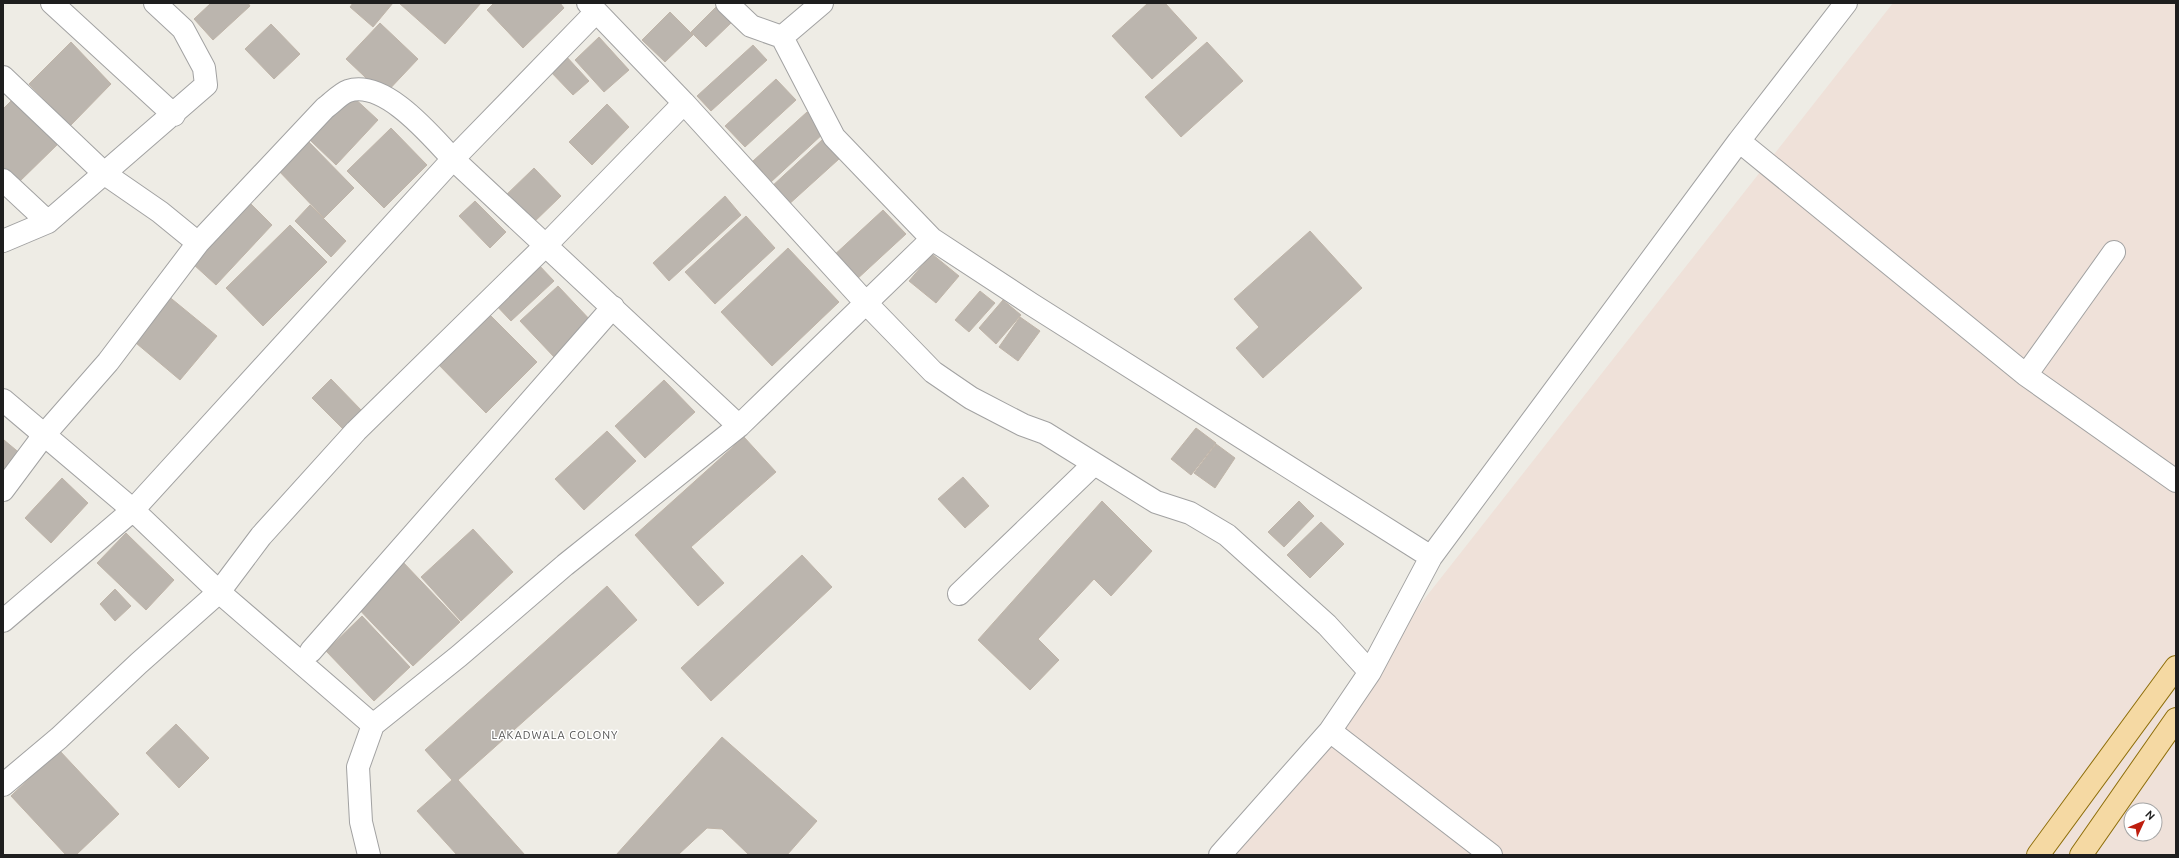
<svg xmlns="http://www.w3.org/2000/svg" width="2179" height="858" viewBox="0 0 2179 858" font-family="Ubuntu,sans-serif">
	<rect width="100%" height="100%" fill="#eeece5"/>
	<path fill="#efe1d9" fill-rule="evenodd" d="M1893 3H2176V855H1223ZM2131 810H2155V834H2131Z"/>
	<path fill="#bbb5ae" stroke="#bfb4a8" d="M211 3H248L250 6 213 40 194 19Z
		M353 3H393L373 27 350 7Z
		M399 3H481L445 44Z
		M494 3H560L564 8 523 48 487 10Z
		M1148 3H1165L1197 38 1152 79 1112 36Z
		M716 7 732 22 706 47 691 32Z
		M670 12 693 35 665 62 642 40Z
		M380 23 418 59 384 95 346 59Z
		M271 24 300 54 274 79 245 49Z
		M599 37 629 70 604 92 575 60Z
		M71 42 111 84 70 126 29 84Z
		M1207 42 1243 81 1181 137 1145 97Z
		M753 45 767 60 711 111 697 96Z
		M565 55 589 81 573 95 549 70Z
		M776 79 796 100 745 147 725 126Z
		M351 95 378 120 336 165 310 140Z
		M16 96 60 142 16 185 3 171V109Z
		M607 104 629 127 592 165 569 142Z
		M807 112 825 132 771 182 753 161Z
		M391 128 427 165 384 208 347 171Z
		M306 139 354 188 324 218 276 168Z
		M822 140 839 159 787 206 770 188Z
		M534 168 561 196 531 225 504 197Z
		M725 196 741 215 669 281 653 263Z
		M475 201 506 232 490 248 459 216Z
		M250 203 272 225 216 285 193 264Z
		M310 205 346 241 331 257 295 221Z
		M883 210 906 234 855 281 832 257Z
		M746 216 775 248 715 304 685 272Z
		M290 225 327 262 263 326 226 288Z
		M1310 231 1362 288 1263 378 1236 348 1259 327 1234 299Z
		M788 248 839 302 772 366 721 312Z
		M932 254 959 276 936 303 909 281Z
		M536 262 554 281 511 321 492 301Z
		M558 286 593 323 555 358 520 321Z
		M980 291 995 303 969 332 955 320Z
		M167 295 217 336 180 380 130 338Z
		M1003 300 1021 315 996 344 979 328Z
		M485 310 537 362 486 413 434 360Z
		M1020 317 1040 331 1018 361 999 347Z
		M331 379 362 411 343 429 312 398Z
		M664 380 695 412 645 458 615 426Z
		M1196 428 1216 443 1191 475 1171 459Z
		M607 431 636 461 584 510 555 479Z
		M744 437 776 472 691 547 724 583 698 606 635 535Z
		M4 440 22 455 3 478V441Z
		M1216 444 1235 458 1215 488 1194 473Z
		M963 477 989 506 965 528 938 499Z
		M62 478 88 503 51 543 25 518Z
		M1102 501 1152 551 1111 596 1094 579 1038 639 1059 660 1030 690 978 640Z
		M1299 501 1314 516 1284 547 1268 532Z
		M1321 522 1344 544 1310 578 1287 555Z
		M473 529 513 572 461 621 421 577Z
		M126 533 174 580 146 610 97 563Z
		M802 555 832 587 711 701 681 668Z
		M401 560 460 622 413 666 354 604Z
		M607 586 637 620 458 780 525 855H457L417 811 452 780 425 750Z
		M115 589 131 606 115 621 100 604Z
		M362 616 410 667 374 701 326 651Z
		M176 724 209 758 179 788 146 753Z
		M722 737 817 821 787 855H747L748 854 722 829 707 828 678 855H616Z
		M59 750 119 814 76 855H66L11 796Z"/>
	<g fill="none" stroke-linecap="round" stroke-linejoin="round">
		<g stroke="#a2a2a2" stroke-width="24">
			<path id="minor" d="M52 3 174 115
				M588 3 684 103 866 303 933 372 971 398 1023 425 1045 433 1156 502 1190 513 1227 535 1327 625 1370 672
				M727 3 751 26 782 37 834 137 932 239 1031 304 1431 557
				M782 37 822 3
				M3 77 105 174 160 212 198 243
				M1739 141 2026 375 2176 481
				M3 180 48 222
				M3 241 48 222 206 85 204 68 183 29 155 3
				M2026 375 2114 252
				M3 400 133 510 219 592 373 725
				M3 490 44 435 108 362 198 243 325 108C332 103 340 94 348 91 385 79 431 136 453 159L739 426
				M959 594 1094 464
				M3 621 133 510 453 159 596 12
				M311 651 613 307
				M1330 731 1491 855
				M3 785 59 738 139 663 219 592 261 536 356 431 545 246 684 103
				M369 855 361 822 358 767 373 725 459 656 565 565 739 426 932 239
				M1220 855 1330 731 1370 672 1431 557 1739 141 1846 3"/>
		</g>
		<g stroke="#8e6e0a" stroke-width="24">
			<path id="major" d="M2038 855 2176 667
				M2081 855 2176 719"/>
		</g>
		<use href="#minor" stroke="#fff" stroke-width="22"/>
		<use href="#major" stroke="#f5d9a3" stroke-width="22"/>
	</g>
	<g text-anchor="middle" stroke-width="3" stroke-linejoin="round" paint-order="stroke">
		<g font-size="11" letter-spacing="1" fill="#515151" stroke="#fff">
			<text x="555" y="739">LAKADWALA COLONY</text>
		</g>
	</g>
	<rect width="2179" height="858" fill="none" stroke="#1e1e1e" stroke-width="8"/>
	<g transform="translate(2143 822) rotate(46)"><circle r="19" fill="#ffffff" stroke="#a5a5a5"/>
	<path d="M0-3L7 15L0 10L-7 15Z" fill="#be1e0e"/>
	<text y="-6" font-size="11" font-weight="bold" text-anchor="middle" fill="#1e1e1e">N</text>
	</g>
</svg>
